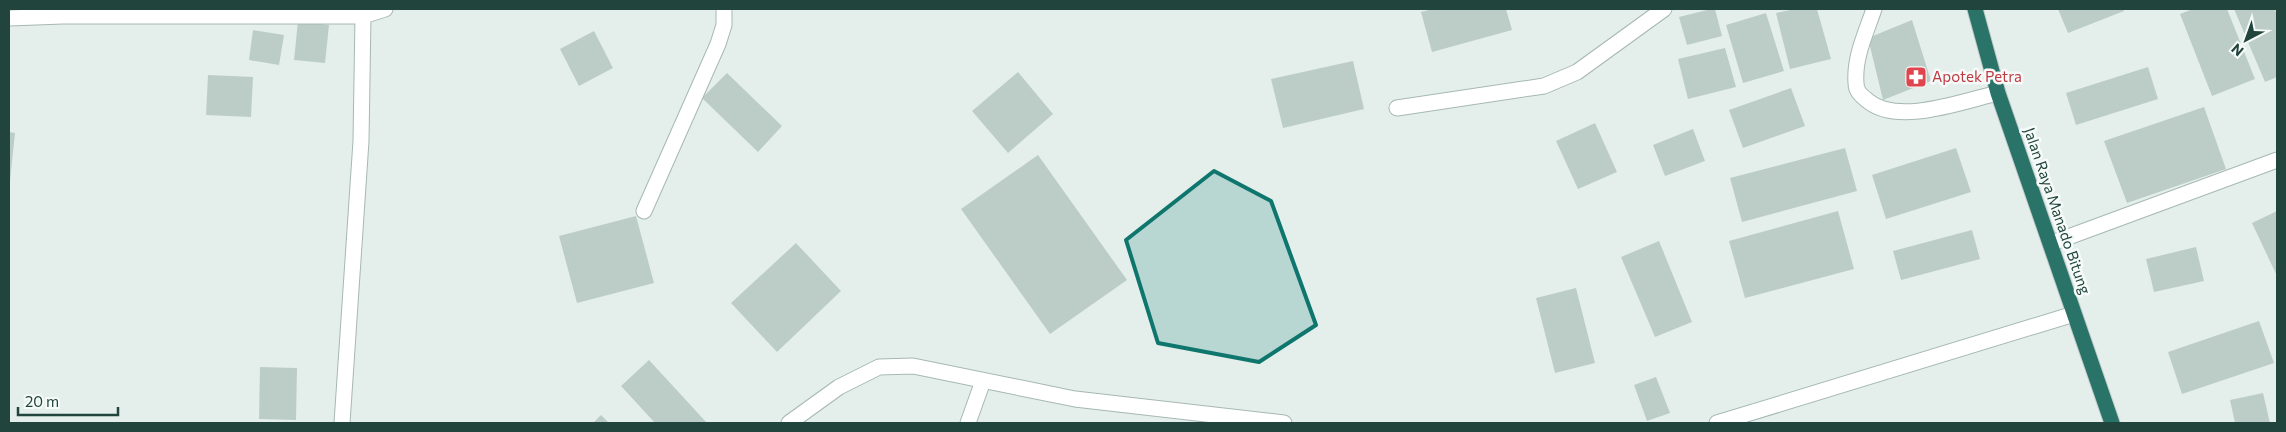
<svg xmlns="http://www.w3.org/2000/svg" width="2286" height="432" viewBox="0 0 2286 432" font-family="Commissioner,sans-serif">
	<rect width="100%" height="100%" fill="#e4efeb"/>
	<path fill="#bccdc7" d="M1433 9H1506L1512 30 1432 52 1421 12Z
		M1711 9H1715L1722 36 1687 45 1679 17Z
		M1795 9H1817L1831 59 1790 69 1776 13Z
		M2058 9H2123L2124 11 2068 33Z
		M2193 9H2227L2255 79 2212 96 2180 14Z
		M2234 9H2275L2277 15V77L2265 82Z
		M1766 13 1784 71 1743 83 1726 25Z
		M1912 20 1931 81 1883 100 1868 38Z
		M298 21 329 25 325 63 294 60Z
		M253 30 284 35 279 65 249 60Z
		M594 31 613 68 579 86 560 49Z
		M1725 48 1736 87 1688 99 1678 59Z
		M1353 61 1364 109 1283 128 1271 79Z
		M2148 67 2158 99 2076 125 2066 93Z
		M1018 72 1053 114 1008 153 972 111Z
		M727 73 782 126 758 152 702 98Z
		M208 75 253 77 251 117 206 115Z
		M1791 88 1805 126 1743 148 1729 110Z
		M2204 107 2226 169 2127 203 2104 141Z
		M1595 123 1617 172 1578 189 1556 141Z
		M1693 129 1705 161 1665 176 1653 145Z
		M9 132 15 133 10 181H9Z
		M1845 148 1857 191 1742 222 1730 178Z
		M1956 148 1971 192 1886 219 1872 175Z
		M1038 155 1127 280 1050 334 961 209Z
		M1838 211 1854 269 1745 298 1729 241Z
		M2277 211V276L2252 223Z
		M636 216 654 283 577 303 559 236Z
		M1972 230 1980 259 1901 280 1893 251Z
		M1659 241 1692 322 1655 337 1621 257Z
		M796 243 841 291 777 352 731 303Z
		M2196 247 2204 281 2154 292 2146 259Z
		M1576 288 1595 363 1555 373 1536 298Z
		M2259 321 2274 363 2182 394 2168 352Z
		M649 360 707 423H655L621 386Z
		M260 367 297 368 296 420 259 419Z
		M1656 377 1670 413 1647 421 1634 385Z
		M2263 393 2270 423H2235L2230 400Z
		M601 415 609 423H593Z"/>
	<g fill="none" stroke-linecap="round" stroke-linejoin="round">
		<g stroke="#a6b8b3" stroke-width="17">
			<path id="minor" d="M1874 9C1866 33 1854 57 1856 83 1856 92 1862 96 1868 101 1898 126 1963 101 1998 93
				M9 18 63 16H363L361 9
				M1397 108 1544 86 1577 72 1664 9
				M644 211 718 44 724 25V9
				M2052 243 2277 160
				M342 423 361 141 363 16 385 9
				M789 423 839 387 879 367 913 366 1075 399 1284 423
				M968 423 983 381
				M1717 423 2074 314"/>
		</g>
		<g stroke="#c1cbc8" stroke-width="17">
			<path id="highway" d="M1975 9 1998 93 2112 423"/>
		</g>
		<use href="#minor" stroke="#fff" stroke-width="15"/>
		<use href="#highway" stroke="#297368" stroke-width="15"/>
	</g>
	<path fill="#0f766e" fill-opacity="0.2" stroke="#0f766e" stroke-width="4" stroke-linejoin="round" d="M1214 171 1271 201 1316 325 1259 362 1158 343 1126 240Z"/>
	<defs>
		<g id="pharmacy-square" transform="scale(1.125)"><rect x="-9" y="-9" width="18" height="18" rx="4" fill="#e0444e" stroke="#f6fbf9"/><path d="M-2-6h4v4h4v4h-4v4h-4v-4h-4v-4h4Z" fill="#fff"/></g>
	</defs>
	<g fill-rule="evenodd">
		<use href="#pharmacy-square" x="1916" y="77"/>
	</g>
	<g text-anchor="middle" stroke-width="5" stroke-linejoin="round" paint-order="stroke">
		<g font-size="15" fill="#be3a42" stroke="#f6fbf9" text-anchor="start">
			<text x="1932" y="82">Apotek Petra</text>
		</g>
		<g font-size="15" fill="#21443c" stroke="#f6fbf9">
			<text transform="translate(2057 211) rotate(71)" y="5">Jalan Raya Manado Bitung</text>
		</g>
	</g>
	<rect width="2286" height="432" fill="none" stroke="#21443c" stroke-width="20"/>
	<g transform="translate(2246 40) rotate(221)" stroke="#f6fbf9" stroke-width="4" paint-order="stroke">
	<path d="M0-4L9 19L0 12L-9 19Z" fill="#21443c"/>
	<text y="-8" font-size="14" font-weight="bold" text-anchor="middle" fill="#21443c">N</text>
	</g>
	<path d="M18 407v8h100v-8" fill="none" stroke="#21443c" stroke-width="2.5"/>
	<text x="25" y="407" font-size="15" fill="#21443c" stroke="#f6fbf9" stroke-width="4" paint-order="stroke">20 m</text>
</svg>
